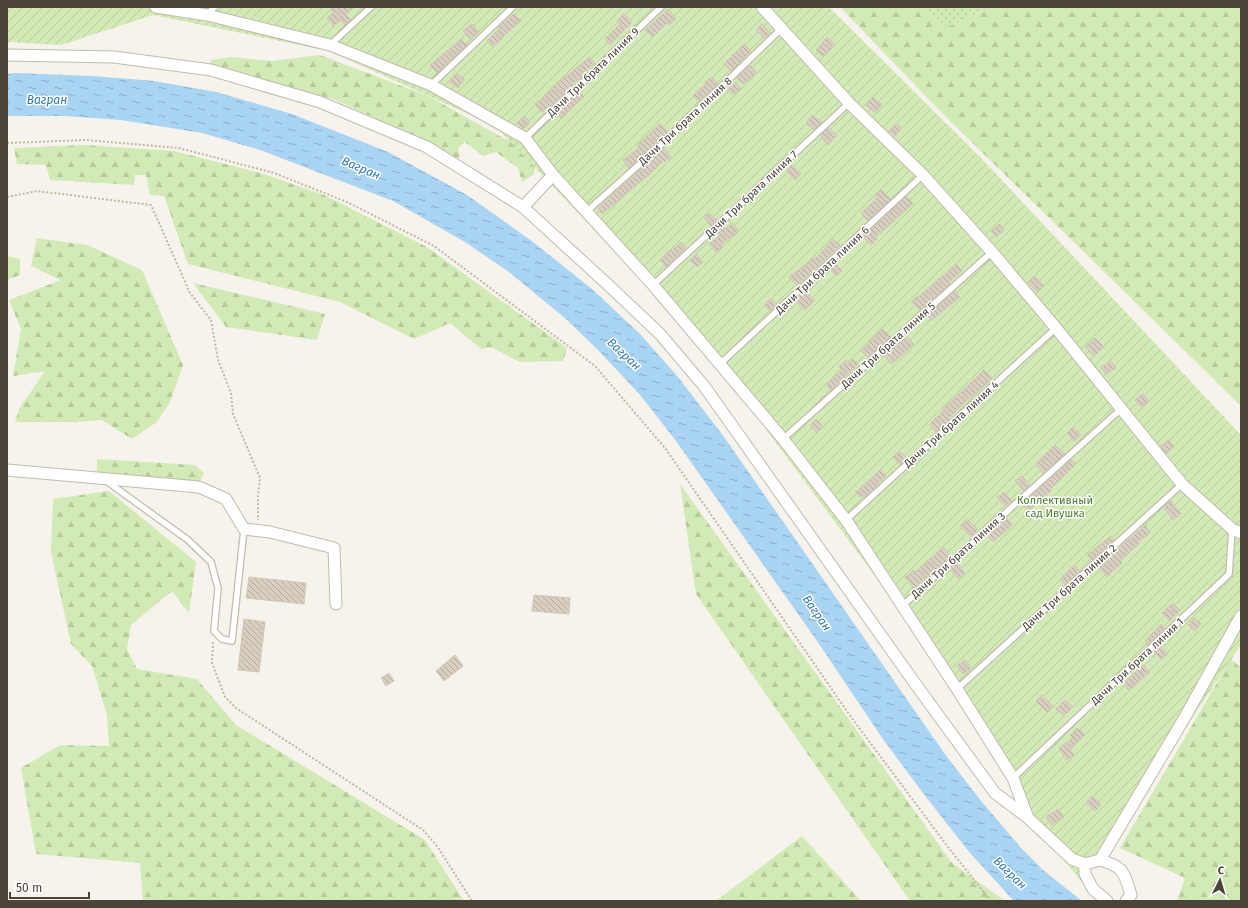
<svg xmlns="http://www.w3.org/2000/svg" width="1248" height="908" viewBox="0 0 1248 908" font-family="'Fira Sans',sans-serif">
	<defs>
		<pattern id="grass-dots" width="8" height="8" patternUnits="userSpaceOnUse"><rect width="8" height="8" fill="#d2eab5"/><path d="M2 2h.1M6 6h.1" fill="none" stroke="#b6ca9c" stroke-width="1.8" stroke-linecap="round"/></pattern>
		<pattern id="forest-firs" width="22" height="20" patternUnits="userSpaceOnUse"><rect width="22" height="20" fill="#d2eab5"/><path d="M5 1l3.5 6h-7zM16 11l3.5 6h-7z" fill="#b6ca9c"/></pattern>
		<pattern id="garden-furrows" width="10" height="10" patternUnits="userSpaceOnUse"><rect width="10" height="10" fill="#d2eab5"/><path d="M-1 1l2-2M0 10L10 0M9 11l2-2" fill="none" stroke="#b6ca9c"/></pattern>
		<pattern id="water-ripples" width="26" height="14" patternUnits="userSpaceOnUse"><rect width="26" height="14" fill="#a9d4f2"/><path d="M2 4q2-2 4 0t4 0M15 11q2-2 4 0t4 0" fill="none" stroke="#8caec5"/></pattern>
		<pattern id="building-back-hatch" width="6" height="6" patternUnits="userSpaceOnUse"><rect width="6" height="6" fill="#d8cfc1"/><path d="M-1 5l2 2M0 0l6 6M5-1l2 2" fill="none" stroke="#b1aa9e"/></pattern>
	</defs>
	<rect width="100%" height="100%" fill="#f6f3ec"/>
	<path fill="url(#grass-dots)" d="M924 7H992L947 27Z"/>
	<path fill="url(#forest-firs)" d="M840 7H924L947 27 992 7H1241V406L938 109Z
		M320 55 428 96 523 149 536 161 534 174 522 182 518 168 496 152 483 156 465 142 458 148 460 157 454 160 406 132 333 99 211 68V60L231 57 272 61Z
		M85 145 174 151 261 173 324 195 427 247 567 348 563 361 520 362 491 347 481 349 450 323 414 339 340 302 188 264 164 196 150 195 146 175H135L134 185 50 180 46 165 17 164 14 148Z
		M37 238 87 245 142 270 183 365 170 402 157 422 132 439 102 420 78 422H15L19 409 45 371 13 376 21 329 9 300 61 280 31 266Z
		M7 256 20 259V275L7 280Z
		M193 283 325 314 317 340 226 327Z
		M97 459 195 465 204 473 199 483 97 474Z
		M680 484 952 863 1005 901H910L696 594Z
		M109 491 196 562 189 613 172 591 131 625 127 649 137 669 197 679 236 725 425 840 464 901H143L140 863 36 854 21 768 60 745 109 746 107 715 92 666 71 644 51 552 53 499Z
		M1231 659 1241 668V901H1177L1185 878 1120 848Z
		M802 836 861 901H716Z"/>
	<path fill="url(#garden-furrows)" d="M7 7H829L983 160 1241 435V645L1082 882 1048 841 1004 775 899 608 736 389 644 282 495 126 329 51 153 15 61 45 7 42Z"/>
	<path fill="url(#water-ripples)" d="M15 73 93 76 154 81 216 92 292 114 388 152 467 195 533 242 592 289 641 335 678 377 722 434 947 757 982 802 1022 849 1043 870 1082 901H1014L970 853 926 797 885 742 815 638 676 441 641 396 600 352 566 319 509 272 465 242 393 201 260 150 202 133 121 120 65 116H7V74Z"/>
	<path fill="url(#building-back-hatch)" stroke="#d3c7b4" d="M335 7H354L346 15 351 20 345 25 341 20 334 26 327 18 334 12 331 10Z
		M668 9 676 19 669 25 667 23 653 37 645 30Z
		M624 13 631 20V23L610 45 605 39 620 24 617 21Z
		M514 14 521 21 501 38 502 39 495 46 494 44 492 46 487 41 499 29 498 27Z
		M472 24 479 32 470 39 463 31Z
		M762 24 770 33 764 38 756 30Z
		M827 37 835 44 823 56 816 50Z
		M461 39 467 45 437 73 430 65Z
		M744 44 751 51 731 71 724 64Z
		M590 57 595 63 582 73 584 75 572 84 573 85 551 107 550 105 542 112 535 104 552 90 551 88Z
		M750 65 757 73 743 84 737 78Z
		M456 73 464 79 458 88 449 82Z
		M712 77 718 84 699 102 693 95 706 84 705 82Z
		M735 82 741 88 733 95 727 90Z
		M579 92 584 97 561 118 557 113Z
		M873 97 882 105 875 113 866 105Z
		M812 115 822 122 814 130 806 123Z
		M525 116 530 123 523 129 517 123Z
		M896 123 902 128 895 136 889 131Z
		M660 124 668 132 629 168 623 160 639 148 637 145Z
		M828 128 837 135 828 145 821 137 822 136 821 135Z
		M664 148 671 157 664 162 663 161 651 173 602 214 598 208Z
		M792 165 801 174 795 180 786 171Z
		M881 190 891 199 868 221 861 213 877 198 875 195Z
		M906 196 913 204 876 237 877 239 871 245 863 237Z
		M709 213 717 220 711 226 704 218Z
		M732 223 739 231 721 245 723 247 716 252 709 244 720 235 717 232 723 226 725 229Z
		M999 224 1004 230 996 237 991 231Z
		M833 239 840 245 797 286 789 277 815 257 816 258Z
		M681 242 686 248 666 267 660 260Z
		M696 254 703 262 697 267 690 260Z
		M835 263 842 271 836 276 829 268Z
		M956 264 962 271 949 282 950 284 920 310 911 302 917 296 918 297Z
		M1035 276 1044 285 1037 292 1028 283Z
		M805 291 815 300 805 310 795 301Z
		M955 291 960 297 932 320 927 316Z
		M771 298 777 305 770 311 764 305Z
		M882 329 891 337 868 357 861 351Z
		M907 337 914 344 892 364 883 355 897 343 898 344Z
		M1095 338 1104 347 1094 356 1085 347Z
		M853 359 858 364 831 390 826 384 842 370 839 367 846 360 849 363Z
		M1111 361 1116 368 1106 374 1101 367Z
		M984 370 992 378 965 402 948 419 949 420 936 432 929 425 944 410 943 409Z
		M1143 393 1149 401 1141 407 1135 400Z
		M816 419 823 427 817 433 810 425Z
		M1073 427 1081 435 1074 441 1067 433Z
		M1169 440 1174 447 1166 453 1160 446Z
		M1055 445 1065 454 1043 473 1035 464Z
		M899 451 907 458 900 465 893 457Z
		M1071 460 1076 464 1050 490 1051 491 1028 511 1022 504Z
		M881 469 886 476 878 483 879 485 865 497 863 495 860 497 856 492Z
		M1022 476 1030 485 1024 491 1015 481Z
		M1004 492 1012 501 1005 506 997 497Z
		M1171 501 1181 514 1173 520 1163 507Z
		M1007 518 1012 525 993 542 987 536Z
		M967 519 978 530 971 537 960 526Z
		M1145 525 1150 533 1138 542 1139 544 1120 561 1122 563 1107 577 1098 567Z
		M1111 536 1114 540 1092 560 1087 555Z
		M943 547 951 556 914 588 905 577 914 570 915 572Z
		M957 563 965 573 958 579 950 569Z
		M1074 565 1080 571 1065 585 1060 579Z
		M249 577 306 583 304 604 246 598Z
		M534 595 570 598 569 614 532 611Z
		M1173 603 1180 610 1170 621 1162 613Z
		M1194 618 1201 624 1195 631 1188 625Z
		M244 619 265 622 259 672 238 670Z
		M1161 624 1165 628 1148 645 1145 641Z
		M1160 645 1168 654 1161 660 1154 651Z
		M455 655 463 666 444 681 436 671Z
		M965 660 971 668 963 674 957 666Z
		M1143 665 1150 672 1129 691 1123 684Z
		M389 673 394 681 386 686 381 678Z
		M1042 695 1053 706 1047 712 1036 701Z
		M1065 700 1073 707 1064 716 1056 709Z
		M1077 728 1085 735 1070 749 1074 755 1067 760 1059 748 1073 738 1070 735Z
		M1092 796 1101 804 1095 811 1086 803Z
		M1058 809 1064 817 1052 825 1046 817Z"/>
	<g fill="none" stroke-linecap="round" stroke-linejoin="round">
		<g stroke="#c2bbae" stroke-width="8">
			<path id="service" d="M207 14 215 7
				M330 45 371 7
				M431 85 513 7
				M525 138 661 7
				M586 212 662 144 782 28
				M653 285 849 103
				M720 364 923 175
				M783 439 992 252
				M105 480 188 540 211 562 218 588 214 631 222 639 232 641 244 529
				M846 520 1056 328
				M902 606 1121 409
				M957 689 1182 484
				M1013 778 1229 574 1232 529"/>
		</g>
		<g stroke="#c2bbae" stroke-width="13">
			<path id="minor" d="M156 7 207 15 330 45 431 85 525 138 553 175 653 285 783 439 846 520 957 689 1013 778 1028 818 1072 859 1085 864 1100 860 1185 717 1241 616
				M762 7 849 103 923 175 992 252 1056 328 1182 484 1232 529 1241 533
				M7 55 114 57 211 70 320 102 427 147 523 207 605 282 660 334 704 386 919 689 995 793 1027 817
				M523 207 553 175
				M7 470 199 487 226 499 244 529 270 532 334 548 336 604
				M1100 860C1125 867 1124 873 1131 895L1126 901
				M1085 864V874L1093 889 1107 901"/>
		</g>
		<path stroke="#c4b79f" stroke-width="2" stroke-dasharray="2 2" stroke-linecap="butt" d="M7 143 86 140 179 148 274 173 347 202 434 246 595 366 665 448 851 717 951 851 991 901
			M7 197 37 191 151 205 190 293 211 320 218 360 231 393 233 414 260 478 258 496V520
			M213 642 212 663 225 697 236 708 423 830 437 846 472 901"/>
		<use href="#service" stroke="#fff" stroke-width="5.5"/>
		<use href="#minor" stroke="#fff" stroke-width="11"/>
	</g>
	<g text-anchor="middle" stroke-width="3" stroke-linejoin="round" paint-order="stroke">
		<g font-size="11" fill="#4b4439" stroke="#fff">
			<text transform="translate(593 72) rotate(-44)" y="4">Дачи Три брата линия 9</text>
			<text transform="translate(685 121) rotate(-43)" y="4">Дачи Три брата линия 8</text>
			<text transform="translate(751 194) rotate(-43)" y="4">Дачи Три брата линия 7</text>
			<text transform="translate(822 270) rotate(-43)" y="4">Дачи Три брата линия 6</text>
			<text transform="translate(888 345) rotate(-42)" y="4">Дачи Три брата линия 5</text>
			<text transform="translate(951 424) rotate(-42)" y="4">Дачи Три брата линия 4</text>
			<text transform="translate(958 555) rotate(-42)" y="4">Дачи Три брата линия 3</text>
			<text transform="translate(1069 587) rotate(-42)" y="4">Дачи Три брата линия 2</text>
			<text transform="translate(1137 661) rotate(-43)" y="4">Дачи Три брата линия 1</text>
		</g>
		<g font-size="11" fill="#4a7f2a" stroke="#fff">
			<text x="1055" y="504">Коллективный<tspan x="1055" dy="13">сад Ивушка</tspan></text>
		</g>
		<g font-size="12" font-style="italic" fill="#2e7ab2" stroke="#fff">
			<text x="47" y="104">Вагран</text>
			<text transform="translate(361 168) rotate(23)" y="4">Вагран</text>
			<text transform="translate(624 354) rotate(43)" y="4">Вагран</text>
			<text transform="translate(817 613) rotate(55)" y="4">Вагран</text>
			<text transform="translate(1010 873) rotate(44)" y="4">Вагран</text>
		</g>
	</g>
	<rect width="1248" height="908" fill="none" stroke="#4b4439" stroke-width="16"/>
	<g transform="translate(1220 880) rotate(5)" stroke="#ffffff" stroke-width="3" paint-order="stroke">
	<path d="M0-3L7 15L0 10L-7 15Z" fill="#4b4439"/>
	<text y="-6" font-size="11" font-weight="bold" text-anchor="middle" fill="#4b4439">С</text>
	</g>
	<path d="M10 892v6h79v-6" fill="none" stroke="#4b4439" stroke-width="2"/>
	<text x="16" y="892" font-size="12" fill="#4b4439" stroke="#ffffff" stroke-width="3" paint-order="stroke">50 m</text>
</svg>
